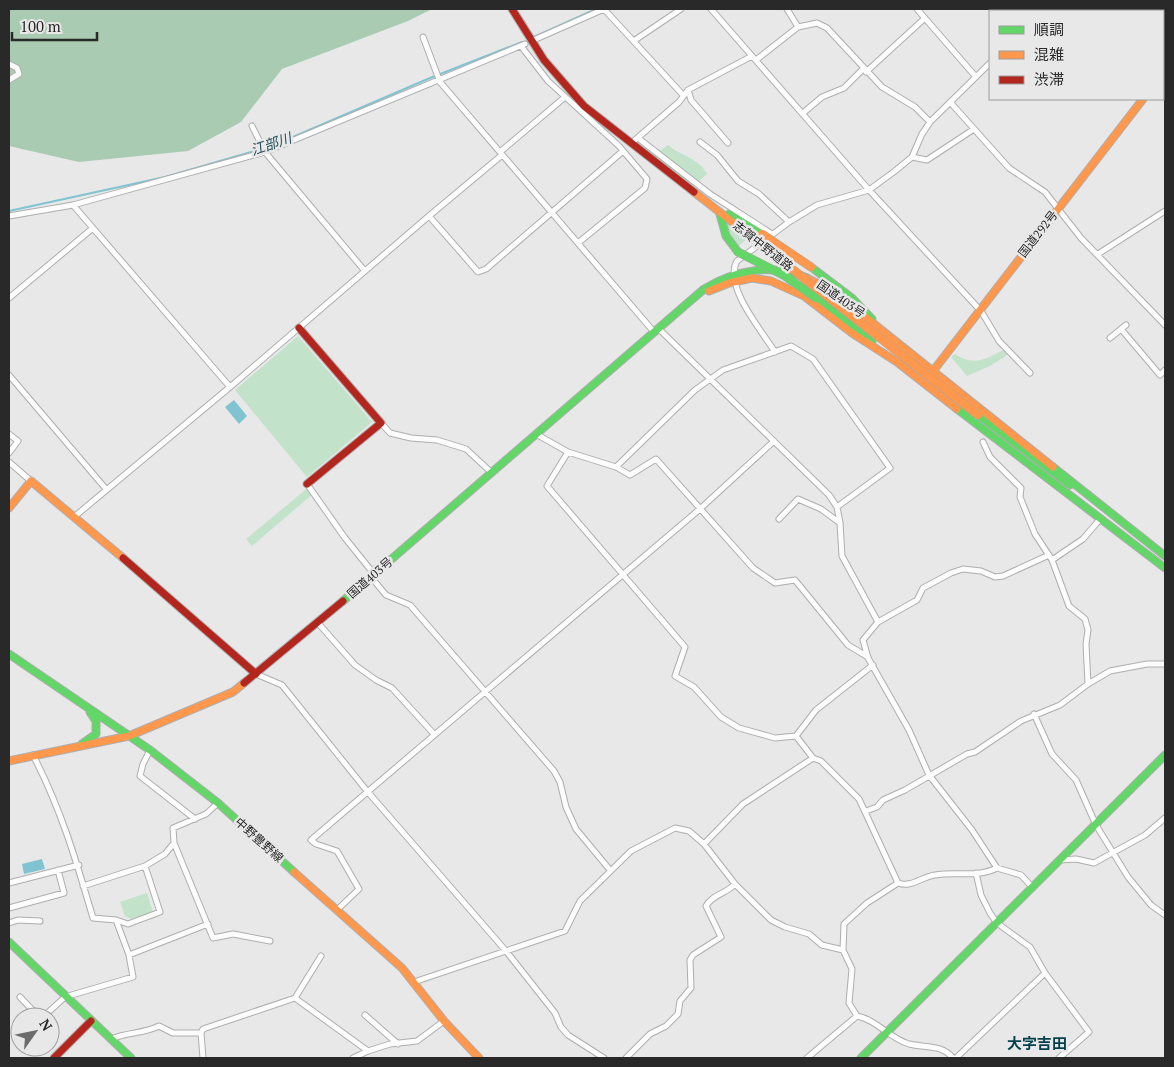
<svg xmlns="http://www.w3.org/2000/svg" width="1174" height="1067" viewBox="0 0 1174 1067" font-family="'PT Serif','Noto Sans JP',serif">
	<rect width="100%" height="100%" fill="#e8e8e9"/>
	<path fill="#c2e2ca" d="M668 145C681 156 699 158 707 174L694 186 652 156Z
		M727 222 746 240 737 247 729 233Z
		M298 336 372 422 307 477 235 390Z
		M1003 350 1007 354 1006 356 990 366 967 376 951 357 955 354C972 366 986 360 1003 350Z
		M309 487 314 493 252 546 246 539Z
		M147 893 153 912 131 919 125 916 120 902Z"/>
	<path fill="#a9cbb2" d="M9 9H432L408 21 282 69 241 122 188 151 79 162 9 146Z"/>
	<path fill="#80c4d1" d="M234 400 247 416 239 424 225 407Z
		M42 859 45 869 24 874 22 864Z"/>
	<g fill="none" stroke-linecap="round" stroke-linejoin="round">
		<path stroke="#80c4d1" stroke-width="2" d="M534 37 596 9
			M9 211 165 177 272 146 430 78 522 42"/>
		<g stroke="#aeaeaf" stroke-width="7">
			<path id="street" d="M604 9 683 95
				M711 9 869 190 981 311 999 341 1030 373
				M787 9 798 27
				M917 9 976 77
				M1047 11 1049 9
				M423 37 440 82 654 332
				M536 39 604 9
				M635 40 681 9
				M521 46 548 81 619 146 647 179 645 188 578 243
				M756 60 798 27 817 23 827 28 882 87 915 107 930 122
				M9 64 17 68 19 74 9 80
				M866 72 925 18
				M688 90 691 100 728 143
				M950 102 1009 168 1045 192 1081 238 1165 325
				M803 113 822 97 844 88 863 69
				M252 126 265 152 364 270
				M638 138 710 194 772 234
				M635 140 679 102 688 90 752 56
				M700 142 717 155 738 181 759 194 789 222
				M500 152 565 97
				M912 157 927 160 974 129
				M73 205 230 387
				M9 216 73 205 265 152 525 44
				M429 216 502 155
				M1098 254 1165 211
				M9 298 93 228
				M658 328 829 495 837 507 840 523 842 556 878 622 863 640 868 658 909 730 929 775 972 830 997 868
				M1121 329 1160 375 1165 370
				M1110 338 1126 325
				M775 352C762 331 723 286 737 261L789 222 817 205 869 190 895 171 912 157 922 134 930 122 990 63
				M9 375 106 489
				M381 423 390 433 411 438 437 440 466 449 492 473
				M9 434 18 441 9 453
				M536 434 568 452 616 467 630 475 656 459 753 568 775 583 795 580 848 645 868 657
				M983 442 990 457 1021 488 1020 497 1035 534 1052 560 1069 606 1085 619 1088 630 1086 644 1088 684
				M568 452 547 486 685 647 675 676 694 687 721 717 739 728 775 738 796 736 813 758 821 761 859 799 898 883
				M9 462 31 481
				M616 467 695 390 723 370 791 346 813 359 890 468 837 507
				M307 484 345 538 374 574
				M74 517 230 387 429 216 478 272 486 269 623 151
				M779 519 798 499 821 509 840 523
				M1052 560 1083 539 1101 518
				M371 577 386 595 410 605 554 771 560 782 566 807 576 829 610 870
				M878 622 917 600 923 588 951 573 963 569 981 571 995 577 1003 576 1049 555
				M318 623 355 665 376 680 392 688 433 733
				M256 674 282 685 367 791 506 951 555 1013 561 1027 568 1035 604 1058
				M1034 714 1052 754 1076 780 1096 825 1128 877 1151 905 1165 915
				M796 736 816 710 873 665
				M150 750 143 764 140 776 195 819
				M33 755C61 809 76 860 93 918L116 920 128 924 160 912 145 866 165 854 174 843 173 828 206 814 218 803
				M866 811 877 807 883 800 905 790 967 754 975 752 1021 721 1060 705 1088 684 1110 671 1147 664H1165
				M174 843 213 938 233 934 270 941
				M704 844 743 804 813 758
				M1060 860 1076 859 1094 863 1145 835 1165 818
				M976 873 981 895 990 913 997 923 1030 947 1045 973 1089 1032 1059 1058
				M9 883 79 865
				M83 886 145 866
				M9 908 64 893 58 870
				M337 910 359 889 337 851 316 844 311 840 701 508 774 441
				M116 920 129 955 208 924
				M9 923 18 920 40 921
				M414 982 565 931 580 901 631 851 675 828 689 831 704 844 735 884 771 920 785 927 809 934 822 945 843 950
				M20 997 39 1017
				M295 998 321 956
				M365 1015 398 1044
				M43 1017 65 997 133 977 129 955
				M201 1033 203 1058
				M111 1039C127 1032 143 1034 159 1026L173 1033H201L203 1029 295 998 368 1051
				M353 1058 368 1051 390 1044 417 1041 444 1021
				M626 1058 650 1034 666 1026 678 1014 680 1001 691 988 690 960 693 955 721 937 706 906C713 894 726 894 735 884
				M807 1058 857 1016
				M953 1058C942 1044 925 1048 909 1044 889 1038 877 1020 857 1016L849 1003 852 969 843 950 844 924 867 903 898 883C911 888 921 877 935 875 955 871 977 878 997 868L1021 875 1033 888
				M956 1058 1045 973"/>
		</g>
		<g stroke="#aeaeaf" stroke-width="9">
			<path id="fast" d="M1163 74 1165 70
				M720 214 726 236 738 252
				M729 214 762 234
				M811 267 852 298 872 319
				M816 298 872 342
				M957 409 1165 568
				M978 415 1070 485
				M1053 467 1165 556
				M343 601 704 289C736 270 772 263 807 278
				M9 654 150 750 218 803 294 872
				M82 744 96 734V721L90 712
				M9 942 131 1058
				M861 1058 1165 755"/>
		</g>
		<g stroke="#aeaeaf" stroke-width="9">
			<path id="slow" d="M694 192 754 239
				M807 278 834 292 1053 467
				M709 291 729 283 752 278 771 281 804 296 852 333 897 362 957 409
				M930 375 1143 99
				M9 508 31 481 123 558
				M9 761 129 736 233 692 244 683
				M294 872 402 968 444 1021 479 1058"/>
		</g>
		<g stroke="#aeaeaf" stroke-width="9">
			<path id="jam" d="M512 9 544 60 584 106 694 192
				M299 328 381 423 307 484
				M123 558 256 674
				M244 683 343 601
				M54 1058 91 1021"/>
		</g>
		<use href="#street" stroke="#fcfcfc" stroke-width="5"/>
		<use href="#fast" stroke="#63d668" stroke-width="7"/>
		<use href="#slow" stroke="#ff974d" stroke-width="7"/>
		<use href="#jam" stroke="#b3261e" stroke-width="7"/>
		<g stroke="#aaa799" stroke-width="9" stroke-linecap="butt">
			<path id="fast-bridge" d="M738 252 785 276 816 298"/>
		</g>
		<g stroke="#aaa799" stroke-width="9" stroke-linecap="butt">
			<path id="slow-bridge" d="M762 234 811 267
				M754 239 978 415"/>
		</g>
		<use href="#fast-bridge" stroke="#63d668" stroke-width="8"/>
		<use href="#slow-bridge" stroke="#ff974d" stroke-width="8"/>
	</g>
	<g text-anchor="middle" stroke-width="5" stroke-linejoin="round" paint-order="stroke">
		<g font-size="12" fill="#292929" stroke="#e8e8e9">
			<text transform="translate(1038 234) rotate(-52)" y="4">国道292号</text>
			<text transform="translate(763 246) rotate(38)" y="4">志賀中野道路</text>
			<text transform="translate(841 299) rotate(35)" y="4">国道403号</text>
			<text transform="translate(370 578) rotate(-41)" y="4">国道403号</text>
			<text transform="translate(259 840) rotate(42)" y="4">中野豊野線</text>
		</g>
		<g font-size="14" font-style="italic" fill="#224e56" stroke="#e8e8e9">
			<text transform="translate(271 144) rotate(-19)" y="5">江部川</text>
		</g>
		<g font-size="15" font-weight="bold" fill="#023f4c" stroke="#e8e8e9">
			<text x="1037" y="1049">大字吉田</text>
		</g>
	</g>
	<rect width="1174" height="1067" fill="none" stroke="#292929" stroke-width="20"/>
	<rect x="989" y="10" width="175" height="90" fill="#e8e8e9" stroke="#9c9c9c"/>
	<rect x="999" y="26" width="25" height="8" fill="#63d668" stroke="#9c9c9c"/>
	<text x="1034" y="35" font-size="15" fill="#292929">順調</text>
	<rect x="999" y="51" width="25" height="8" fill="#ff974d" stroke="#9c9c9c"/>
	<text x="1034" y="60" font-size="15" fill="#292929">混雑</text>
	<rect x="999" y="76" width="25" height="8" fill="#b3261e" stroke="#9c9c9c"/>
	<text x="1034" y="85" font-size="15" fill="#292929">渋滞</text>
	<g transform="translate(35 1032) rotate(57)"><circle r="24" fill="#e8e8e9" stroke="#9c9c9c"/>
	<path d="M0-4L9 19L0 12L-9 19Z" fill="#6c6c6c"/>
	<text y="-8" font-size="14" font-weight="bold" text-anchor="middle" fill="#292929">N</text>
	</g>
	<path d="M12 32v8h85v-8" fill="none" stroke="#292929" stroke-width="2.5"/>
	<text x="20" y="32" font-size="15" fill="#292929" stroke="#e8e8e9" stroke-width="4" paint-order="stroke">100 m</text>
</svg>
